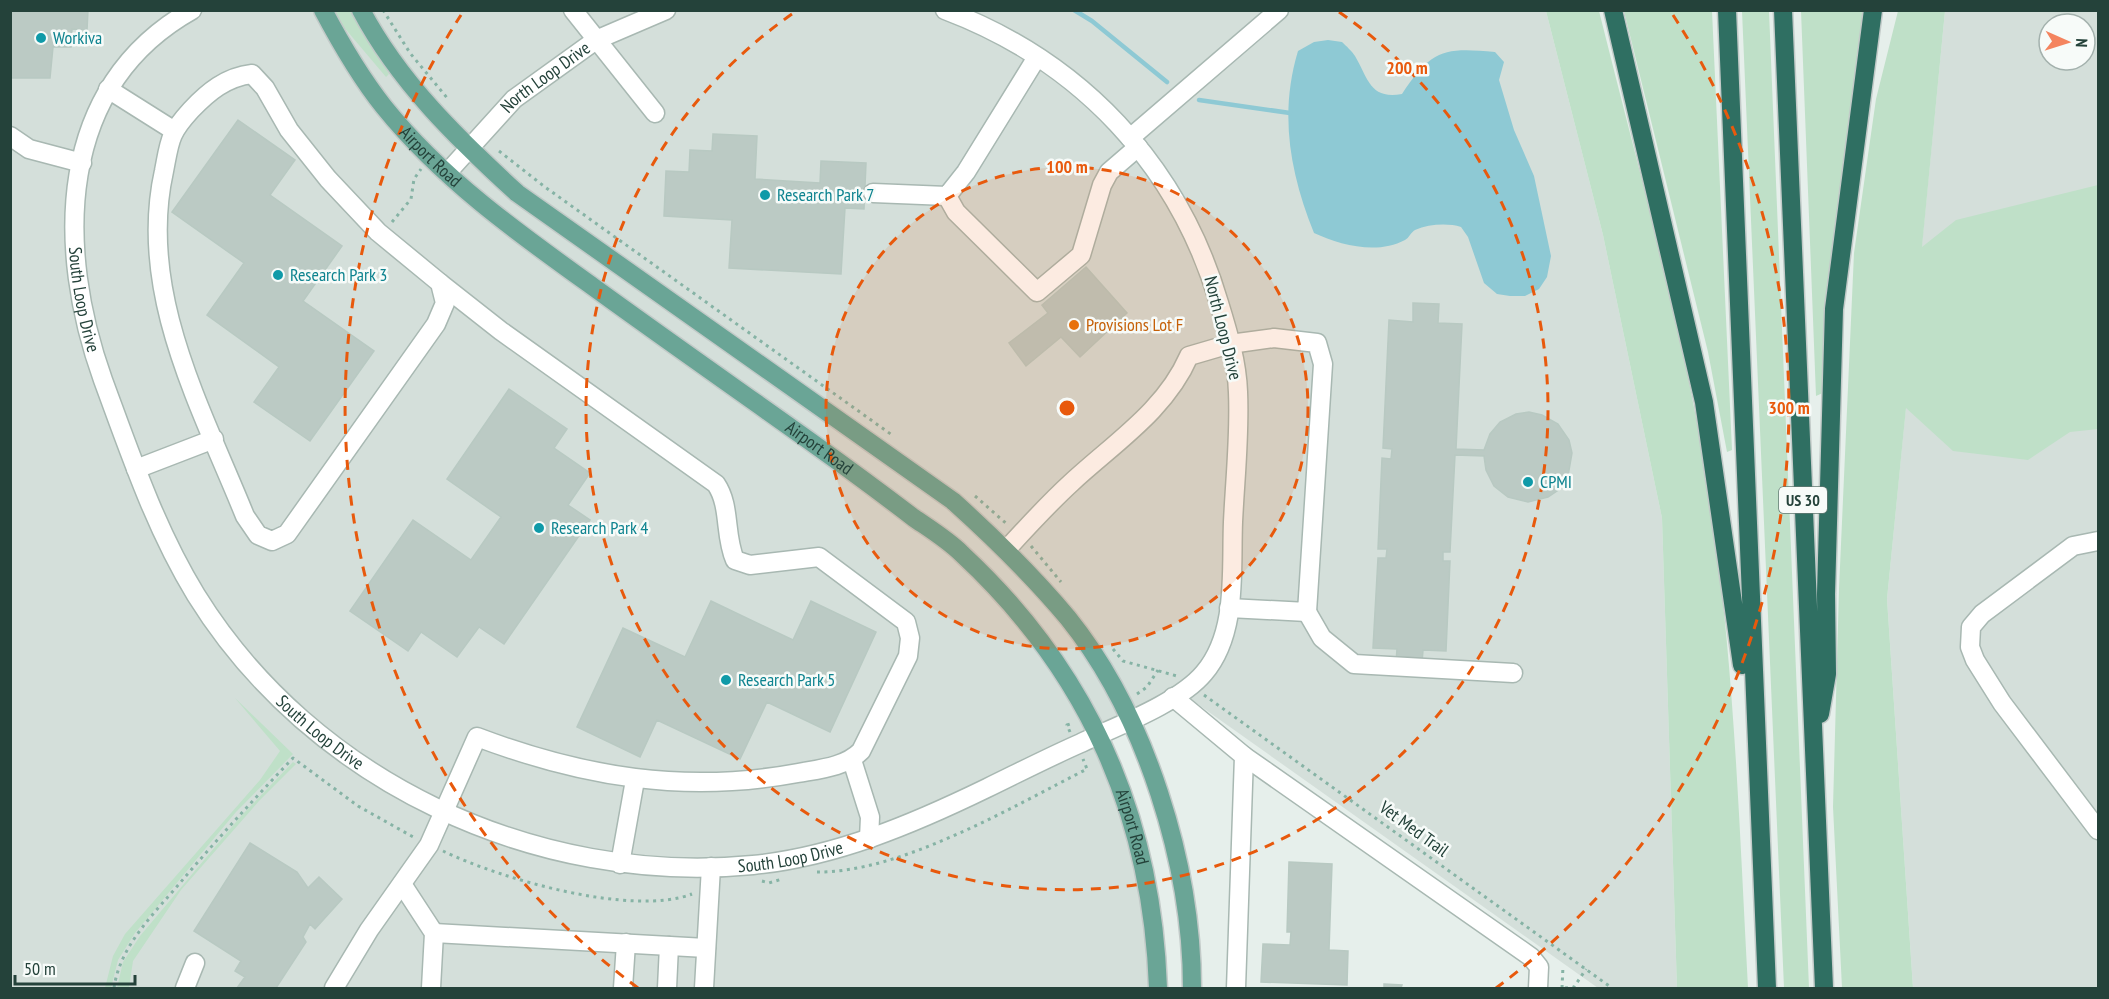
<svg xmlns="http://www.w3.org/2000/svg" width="2109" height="999" viewBox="0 0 2109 999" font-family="'PT Sans Narrow',sans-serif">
	<rect width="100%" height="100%" fill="#e6efeb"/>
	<path fill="#d4dfda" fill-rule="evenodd" d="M10 11H1546L1603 235 1662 518 1677 988H1598L1182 693 1100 737 1130 814 1157 988H11Z
		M1945 11H2098V988H1913L1887 599ZM2049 24H2085V60H2049Z"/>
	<path fill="#bfe0c8" d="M334 11H350L389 74 386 77 342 25Z
		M1546 11H1599C1638 168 1683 326 1708 487 1734 652 1739 822 1748 988H1677L1662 518 1603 235Z
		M1624 11H1712L1732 450 1727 452 1708 352Z
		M1742 11H1769L1809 988H1784Z
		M1801 11H1866L1825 392 1816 396Z
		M1898 11H1945L1922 247 1956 220 2098 185V429L2070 432 2028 460 1953 451 1906 408 1887 599 1913 988H1842L1833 807 1839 589 1854 253 1876 99Z
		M235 698 293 754 236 812 135 933 118 960 111 988H105L113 956 125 934 260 780 280 751Z
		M293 762 296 764 259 801 181 890 133 961 129 988H117L123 962 140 936 241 816Z"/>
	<path fill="#8ec9d4" d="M1328 40 1342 42C1346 46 1352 51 1355 56 1368 78 1370 100 1402 94 1431 50 1443 47 1495 52L1504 62 1499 80 1514 130 1534 176 1551 256 1547 277 1539 289 1525 296H1510L1497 294 1484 283 1468 237 1461 227C1448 223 1429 224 1415 230 1411 232 1409 238 1405 240 1377 255 1340 245 1314 233 1290 173 1279 114 1298 51L1314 42Z"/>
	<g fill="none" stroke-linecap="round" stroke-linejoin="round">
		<path stroke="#8ec9d4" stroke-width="4.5" d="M1074 10 1092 21 1167 82
			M1199 100 1290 113"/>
	</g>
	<path fill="#bbcac4" stroke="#b8c9c2" stroke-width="1.5" d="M10 10H88L87 30 72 29 71 47H53L50 78H10Z
		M238 120 295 160 270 195 342 246 303 301 374 351 310 441 254 402 279 367 207 315 244 263 172 212Z
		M713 134 757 136 755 179 820 183 821 161 866 163 864 209 845 208 841 274 729 268 732 220 664 216 666 171 689 172 690 150 712 151Z
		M1086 267 1127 313 1080 357 1061 337 1026 366 1009 343 1048 313 1042 305Z
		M1413 303 1439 304 1438 323 1462 324 1456 449 1484 450 1490 434 1500 422 1516 414 1529 412 1542 415 1558 424 1569 440 1572 453 1568 476 1560 489 1548 497 1528 502 1508 497 1494 486 1486 470 1484 456 1455 455 1450 552H1443V561H1450L1446 651 1423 650 1422 663 1396 662 1397 649 1373 648 1378 558H1386L1387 549H1378L1382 458 1391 459 1392 449 1383 448 1389 320 1413 322Z
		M509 389 567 429 554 448 590 473 568 505 590 520 504 644 479 627 457 657 421 632 408 651 350 611 413 520 471 560 501 517 447 479Z
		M711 601 793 640 811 601 876 632 830 732 767 702 740 759 657 720 640 757 577 727 623 628 685 657Z
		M250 843 297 872 308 888 319 877 342 899 315 929 310 924 303 937 306 942 276 988H237L245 977 235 971 241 961 194 931Z
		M1289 862 1332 864 1329 950 1348 951 1347 985 1261 982 1263 944 1290 945 1291 932H1287Z
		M1384 984 1402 985 1401 988H1384Z"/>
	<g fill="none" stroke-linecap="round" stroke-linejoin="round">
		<g stroke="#a8b8b2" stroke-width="21">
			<g id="minor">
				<path id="s1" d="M192 10C55 87 56 249 103 380 130 453 155 528 196 595 312 782 536 886 753 865 835 857 913 824 987 788 1018 773 1049 757 1081 743 1117 726 1179 703 1204 673 1238 633 1231 571 1233 522 1235 479 1240 435 1238 392 1237 362 1228 332 1219 303 1178 164 1080 61 945 10"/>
				<path d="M573 10 655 113"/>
				<path d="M252 74 265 88 289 130 328 179 378 232 440 283 445 303 436 324 287 534 272 541 258 535 245 516C201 407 137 292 164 171 170 140 169 134 191 110 208 92 226 77 252 74Z"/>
				<path d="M108 89 173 130"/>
				<path d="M10 136 29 149 82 163"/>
				<path d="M1130 138 1279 10"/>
				<path id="s2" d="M447 173 514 99 596 40 666 10"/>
				<path d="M873 193 947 196 966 172 1037 57"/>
				<path d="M947 196 956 212 1037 292 1081 255 1102 185 1109 172 1138 147"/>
				<path d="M136 469 214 439"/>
				<path d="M2098 541 2073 546 1982 614 1971 627 1970 647 1975 660 2002 703 2098 830"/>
				<path d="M1006 550C1027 527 1048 504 1071 483 1114 443 1165 411 1189 356L1230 344 1274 338 1317 343 1323 364 1307 612 1229 608"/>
				<path d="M1307 612 1322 638 1354 664 1513 673"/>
				<path d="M1173 697 1244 756 1236 988"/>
				<path d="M1244 756 1531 957 1539 967 1538 988"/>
				<path d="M852 760 870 817 869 839"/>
				<path d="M620 864 635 780"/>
				<path d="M402 884 434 933 431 988"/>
				<path d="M434 933 706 948"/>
				<path d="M185 988 195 963"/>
				<path d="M334 988 369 930 429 845 477 737C583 777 685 794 798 773 820 769 845 767 861 751L908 656 910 638 906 622 819 557 750 565 735 560C724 535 731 506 716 484L501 331 440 283"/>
				<path d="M623 988 626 943"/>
				<path d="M667 988 669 946"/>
				<path d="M704 988 711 867"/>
			</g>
		</g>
		<g stroke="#c2cac8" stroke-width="21">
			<g id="major">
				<path id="s3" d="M323 10C341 44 360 77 384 107 442 179 518 233 592 286 665 339 738 390 811 442 846 467 880 492 914 518 930 529 948 540 962 554 1089 672 1152 816 1158 988"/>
				<path d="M361 10C399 82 457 138 517 193L953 501C994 538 1033 576 1068 618 1146 715 1192 865 1192 988"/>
			</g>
		</g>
		<g stroke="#c2cac8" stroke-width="21">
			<path id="highway" d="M1613 10 1704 402 1742 665
				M1727 10 1767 988
				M1783 10 1824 988
				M1820 714 1827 674 1826 594 1834 309 1873 10"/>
		</g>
		<path stroke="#86b3a5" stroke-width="3" stroke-dasharray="3 4.5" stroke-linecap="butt" d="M383 10 410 53 448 99
			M499 151 545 187 892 435
			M392 222 411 199 414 179 421 169
			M975 496 1008 525
			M1031 546 1061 582
			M1113 649 1123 661 1177 676
			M1137 694 1147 687 1158 670
			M1204 695 1612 988
			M1070 732 1067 725 1073 723
			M443 851C501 879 631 917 692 894
			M817 872C900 873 1012 807 1087 769L1083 759
			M762 881 769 883 782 879
			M114 988C120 944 157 911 185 877 220 836 256 797 293 758L358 806 415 838
			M1562 988 1563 966
			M1565 988 1574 987 1586 969"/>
		<use href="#minor" stroke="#fff" stroke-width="18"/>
		<use href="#major" stroke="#6aa596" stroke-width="18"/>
		<use href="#highway" stroke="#2f6f62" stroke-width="18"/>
	</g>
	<circle cx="1067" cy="408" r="241" fill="#e8590c" fill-opacity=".12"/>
	<g fill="none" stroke="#e8590c" stroke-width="3" stroke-dasharray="10 8">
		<circle cx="1067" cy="408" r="241"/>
		<path d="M1339 12A481 481 0 1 1 795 12"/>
		<path d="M638 988A722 722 0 0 1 461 15M1673 15A722 722 0 0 1 1496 988"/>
	</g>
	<g fill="#0f9aa8" stroke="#f7fbf9" stroke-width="2">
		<circle cx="41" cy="38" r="6"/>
		<circle cx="765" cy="195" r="6"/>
		<circle cx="278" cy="275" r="6"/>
		<circle cx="1528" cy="482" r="6"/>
		<circle cx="539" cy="528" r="6"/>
		<circle cx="726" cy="680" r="6"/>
	</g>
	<circle fill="#e8710a" stroke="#f7fbf9" stroke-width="2" cx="1074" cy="325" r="6"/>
	<g text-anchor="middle" stroke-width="5" stroke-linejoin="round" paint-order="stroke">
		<rect fill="#f7fbf9" stroke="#637a73" stroke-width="1.5" x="1779" y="487" width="48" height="26" rx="4.5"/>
		<g font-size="16" font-weight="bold" fill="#24423a">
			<text x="1803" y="506">US 30</text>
		</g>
		<g font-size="18" fill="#0d838f" stroke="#f7fbf9" text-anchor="start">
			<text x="53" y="44">Workiva</text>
			<text x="777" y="201">Research Park 7</text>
			<text x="290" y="281">Research Park 3</text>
			<text x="1540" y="488">CPMI</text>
			<text x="551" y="534">Research Park 4</text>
			<text x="738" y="686">Research Park 5</text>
		</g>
		<g font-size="18" fill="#24423a" stroke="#f7fbf9">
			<text dy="6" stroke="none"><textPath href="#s2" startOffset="138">North Loop Drive</textPath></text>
			<text dy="6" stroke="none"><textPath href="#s3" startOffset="183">Airport Road</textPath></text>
			<text dy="6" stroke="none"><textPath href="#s1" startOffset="333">South Loop Drive</textPath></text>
			<text transform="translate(1223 328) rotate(76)" y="6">North Loop Drive</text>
			<text dy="6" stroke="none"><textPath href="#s3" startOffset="669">Airport Road</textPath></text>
			<text dy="6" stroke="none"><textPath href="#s1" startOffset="837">South Loop Drive</textPath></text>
			<text dy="6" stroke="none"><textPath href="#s3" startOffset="1173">Airport Road</textPath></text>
			<text transform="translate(1414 829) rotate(36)" y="6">Vet Med Trail</text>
			<text dy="6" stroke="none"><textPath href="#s1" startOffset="1340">South Loop Drive</textPath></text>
		</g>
		<g font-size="18" fill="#c56008" stroke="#f7fbf9" text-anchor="start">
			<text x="1086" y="331">Provisions Lot F</text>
		</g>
	</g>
	<circle cx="1067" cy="408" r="9" fill="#e8590c" stroke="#f7fbf9" stroke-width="3"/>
	<g font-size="18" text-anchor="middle" font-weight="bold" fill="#e8590c" stroke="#f7fbf9" stroke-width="5" stroke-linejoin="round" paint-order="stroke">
		<text x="1407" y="74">200 m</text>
		<text x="1067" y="173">100 m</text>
		<text x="1789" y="414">300 m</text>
	</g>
	<rect width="2109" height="999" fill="none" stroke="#24423a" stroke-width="24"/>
	<g transform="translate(2067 42) rotate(93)"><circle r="28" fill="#f7fbf9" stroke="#a3b1ad" stroke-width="1.5"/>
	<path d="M0-4.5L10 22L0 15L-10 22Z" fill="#f4845f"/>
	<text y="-9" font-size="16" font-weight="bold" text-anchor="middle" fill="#24423a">N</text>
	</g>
	<path d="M15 975v9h120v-9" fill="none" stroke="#24423a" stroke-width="3"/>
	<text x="24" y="975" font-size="18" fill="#24423a" stroke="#f7fbf9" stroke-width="4.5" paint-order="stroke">50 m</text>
</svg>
